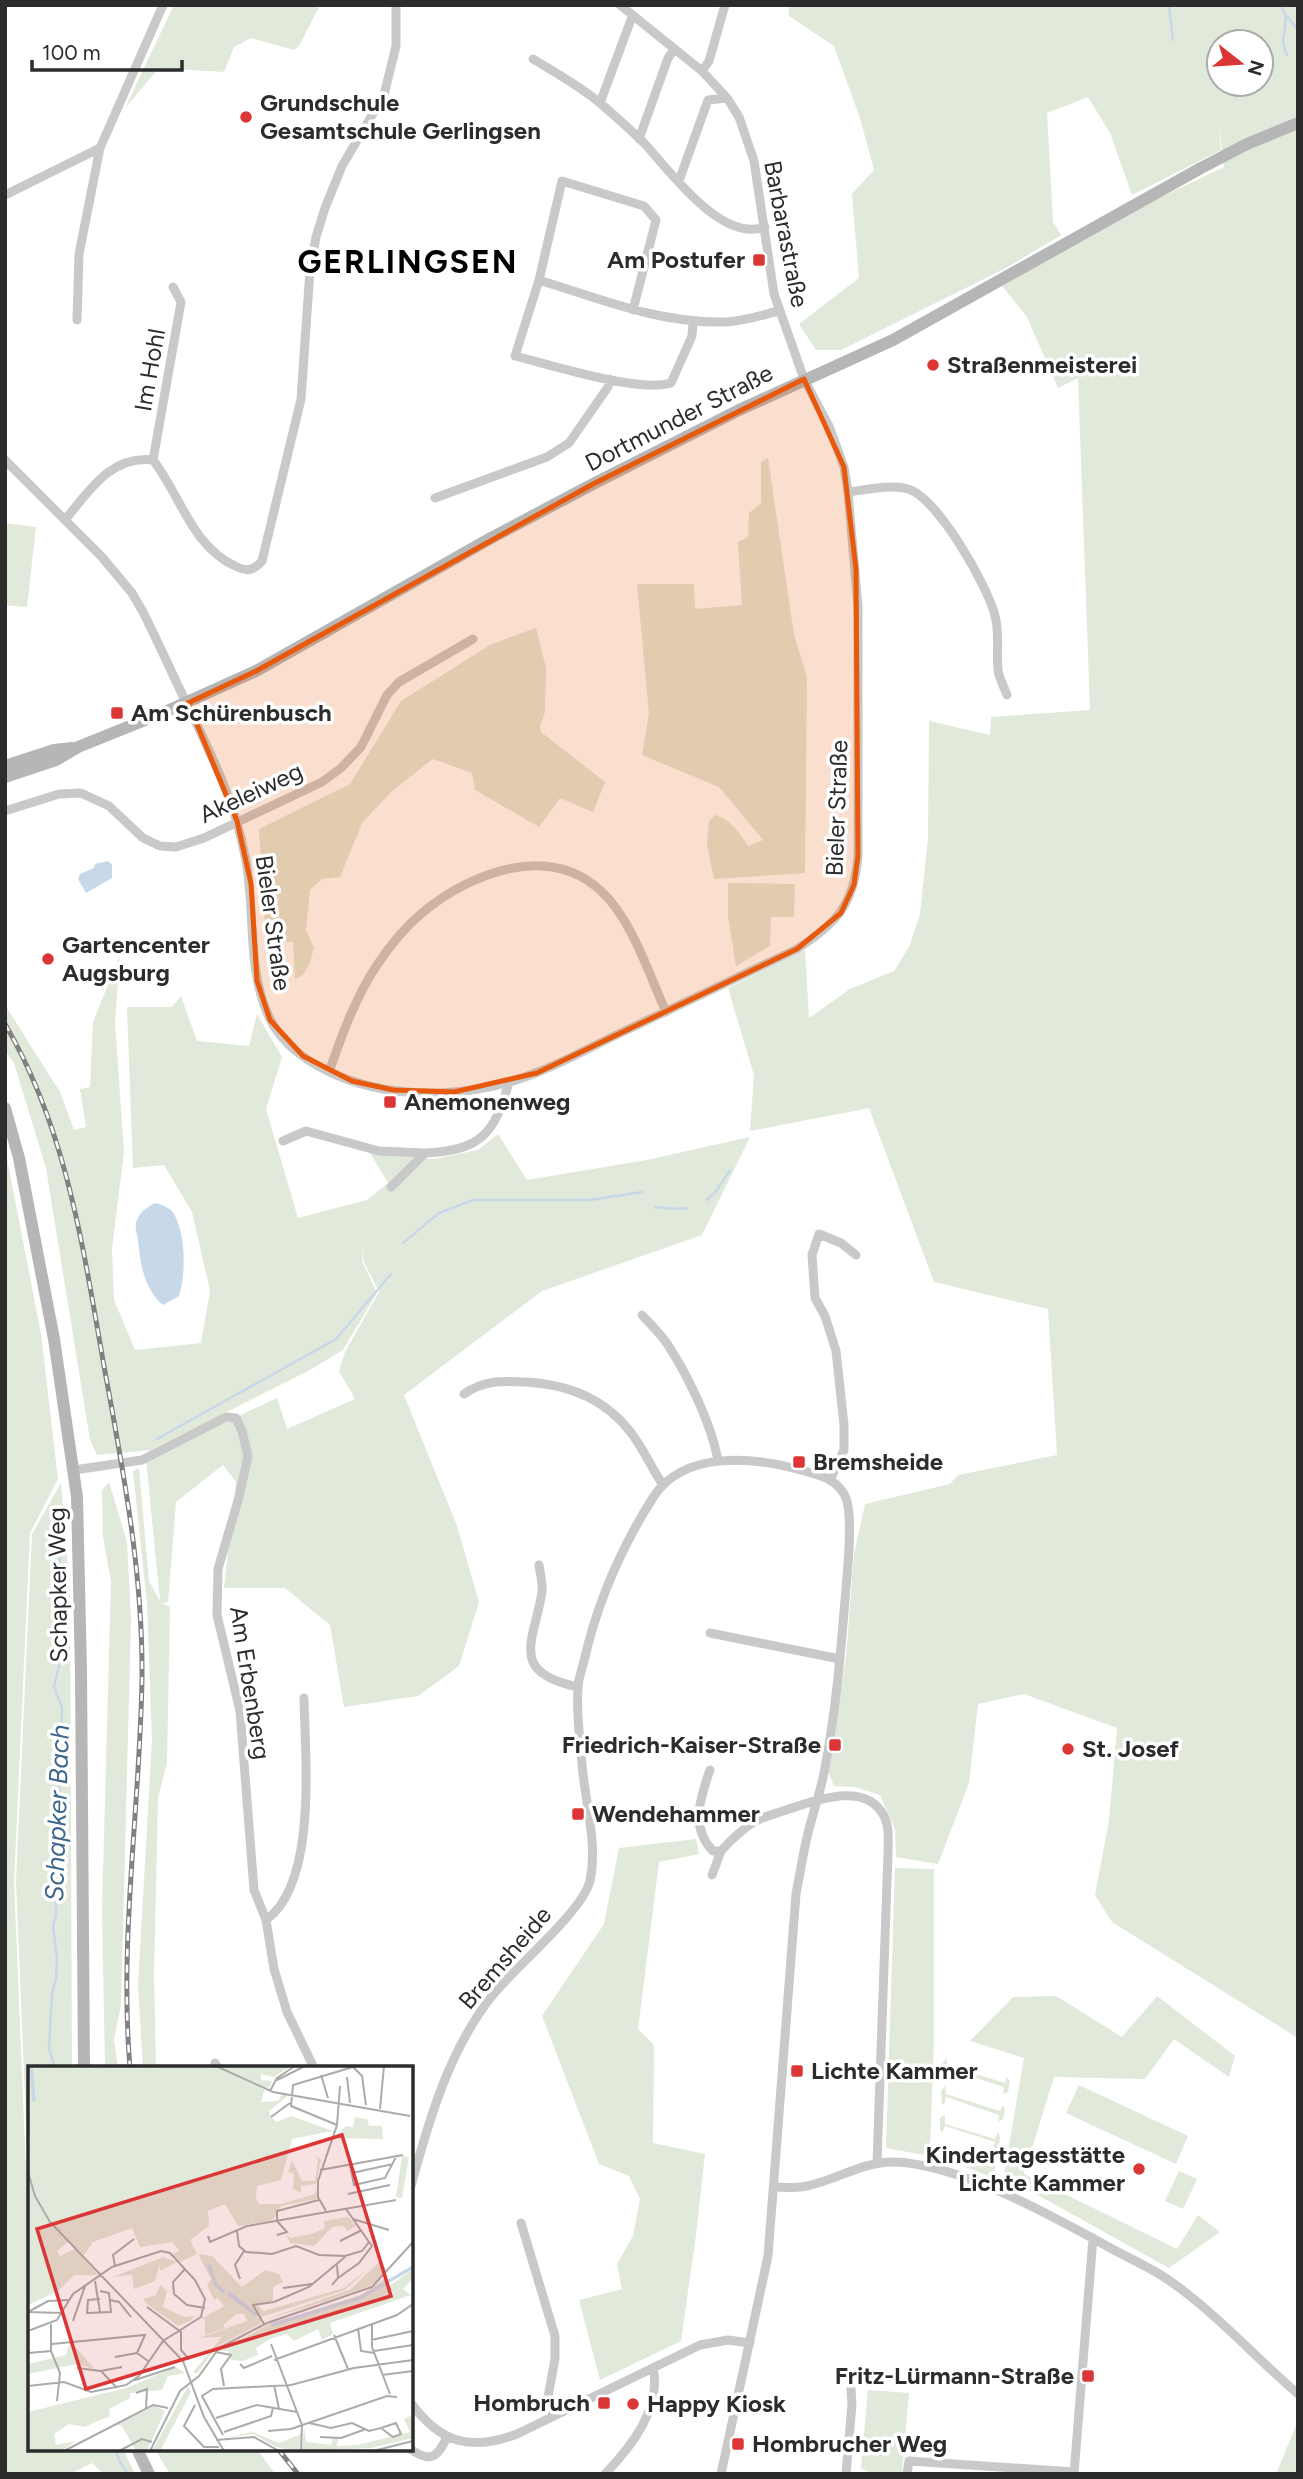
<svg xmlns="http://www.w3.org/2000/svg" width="1303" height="2479" viewBox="0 0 1303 2479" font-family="Figtree,sans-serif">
	<rect width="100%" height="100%" fill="#fff"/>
	<path fill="#e1e9da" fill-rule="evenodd" d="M174 5H320L299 46 294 50 251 38 234 47 224 72 159 68 125 108Z
		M789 5H1298V2038L1112 1922 1095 1895 1109 1821 1117 1728 1024 1694 978 1704 969 1783 938 1864 896 1857 895 1829 880 1795 855 1787 834 1786 828 1771 846 1657 854 1554 865 1504 950 1484 958 1475 1057 1455 1048 1309 934 1282 869 1108 750 1131 754 1075 728 988 805 950 809 1018 850 989 894 971 909 947 920 915 928 838 929 721 990 735 991 717 1090 710 1078 378 1058 388 1027 317 1002 286 1130 212 1224 167 1218 116 1221 150 1132 195 1110 133 1088 97 1047 113 1053 222 1061 235 1006 268 841 350H816L799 324 859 278 852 194 874 170 860 118 834 46 789 16ZM1219 42H1261V84H1219Z
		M768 458 794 635 807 677 805 873 714 879 707 844 709 821 715 815C732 820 739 832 748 846L763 840 719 787 642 755 649 713 637 584H694L695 609 742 605 738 542 748 537 749 513 761 503V462Z
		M5 523 36 527 27 607 5 605Z
		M536 628 546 668 545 712 540 726 541 732 605 782 593 812 560 798 539 827 475 790 472 773 433 759 392 791 362 823 340 877 322 879 310 890 306 930 314 948 310 962 303 975 295 979 293 942H286L265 926 259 829 350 784 401 701 490 645Z
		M728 883 795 884 794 917H771L770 946 736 966 728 916Z
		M120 955 115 1022 124 1152 112 1248 114 1300 135 1350 201 1343 210 1291 192 1212 164 1165 133 1168 127 1007H172L181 996 197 1041 249 1046 257 1014 282 1057 266 1109 298 1218 367 1200 388 1183 370 1153 434 1159 478 1150 498 1134 527 1180 647 1160 750 1137 702 1235 542 1291 404 1395 457 1526 479 1602 459 1666 418 1696 344 1707 330 1625 285 1588H224L236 1482 223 1465 176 1502 168 1602 162 1603 170 1607 167 1763 158 1798 154 1974 156 2068H143L138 1986 152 1740 147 1604 133 1471 139 1468 149 1581 160 1601 146 1459 277 1398 287 1429 355 1399 339 1371 345 1352 379 1292 363 1260 364 1241 362 1261 377 1293 343 1350 308 1371 151 1450 97 1455 90 1440 46 1168 14 1063 5 1051V1005L60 1092 74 1130 86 1127 80 1089 90 1087 93 1022Z
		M5 1148 41 1334 58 1479 30 1533 14 1882 30 2266V2449H123L135 2474H104L92 2463 70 2474H5Z
		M109 1482 127 1542 131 1619 121 2005 114 2040 118 2068H105L102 1909 111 1582 103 1536 102 1490Z
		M61 1483 70 1590 72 2068H30V2218L16 1881 32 1534Z
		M696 1839 699 1854 659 1862 638 2029 654 2045 653 2143 705 2154 696 2235 681 2341 600 2380 579 2300 622 2289 617 2264 633 2236 640 2199 629 2176 599 2164 542 2016 604 1924 619 1848Z
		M895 1868 934 1869V2040L930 2148 990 2166 994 2160 996 2165 993 2178 946 2159 886 2148Z
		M1056 1996 1122 2037 1157 1996 1235 2056 1229 2077 1174 2039 1145 2079 1054 2077 1024 2174 1177 2249 1198 2215 1220 2232 1169 2268 1036 2194 1003 2180 1024 2058 970 2041 1013 1997Z
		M947 2058V2065L1005 2083 1007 2077 1010 2081 1008 2092 1003 2094 1004 2087 947 2069 944 2076 941 2072 942 2063Z
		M1079 2085 1188 2136 1176 2164 1066 2113Z
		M945 2086 946 2094 1000 2111 1003 2105 1005 2109 1003 2119 998 2122 999 2115 946 2097 944 2105 942 2104 941 2091Z
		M945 2115V2124L995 2139 998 2132 1000 2137 999 2147 993 2150 995 2142 945 2126 942 2133 940 2130V2118Z
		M1179 2171 1197 2179 1183 2209 1165 2201Z
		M868 2390 909 2393 902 2474H873L861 2468Z
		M1298 2421V2474H1276Z
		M155 2449H257L275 2474H170Z"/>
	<path fill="#c7d9e9" d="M108 861 112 865V878L86 893 78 879 80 874 94 868 95 864Z
		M155 1203C162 1205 170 1207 174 1214 186 1235 186 1274 179 1296L163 1305C144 1289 140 1263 138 1239 137 1235 135 1227 136 1223 138 1213 147 1207 155 1203Z"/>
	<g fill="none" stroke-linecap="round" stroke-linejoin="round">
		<path stroke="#c7d9e9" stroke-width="2.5" d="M1169 5 1173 40
			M1281 5 1285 14 1298 30
			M1285 14C1288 32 1278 37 1287 55
			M707 1200 717 1190 730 1170
			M655 1207 674 1209 687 1208
			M403 1243 439 1213 473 1200H590L642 1192
			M157 1439 336 1339 391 1274
			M54 1520V1532L60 1559 53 1599 61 1616 62 1653 54 1687 62 1707 61 1740 57 1747 60 1802 58 1824 52 1839 56 1860V1916L53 1926 57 1959 56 1979 52 1993 49 2048 55 2068
			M115 2449 121 2464 128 2474"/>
		<path stroke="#c9c9c9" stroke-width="9" d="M533 59C556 73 580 86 600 103 615 116 630 129 644 143 670 171 721 243 765 227
			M702 71 709 61 725 5
			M600 103 632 17
			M639 139 668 58 674 50
			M100 148 163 5
			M679 181 708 100 727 98
			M5 195 100 148 79 254 77 320
			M539 280C600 299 661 324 726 322 744 321 762 315 779 311
			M633 310 656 220 644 206 562 181 539 280 515 356C551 365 639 393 671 383L692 336 693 322
			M5 460 101 556 132 593 143 612C162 650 179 689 198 727 218 769 236 809 245 856 256 908 246 968 269 1017 282 1046 313 1066 341 1077 402 1101 478 1097 538 1072 569 1060 598 1043 629 1029 685 1002 741 976 797 949 836 924 854 905 858 856V607L848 492 844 467 829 426 804 379 774 294 754 161 739 117 727 98 702 71 620 5
			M153 460 181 302 173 287
			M848 492C866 490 891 484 908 489 937 497 988 586 995 616 1000 634 996 652 998 670 999 678 1004 687 1007 695
			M435 498 547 457 569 443 608 387 610 379
			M65 520C89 491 111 455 153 460 181 496 191 545 235 566 247 572 253 571 262 561L301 399 310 270 316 237 325 208 342 166 384 95 396 46V5
			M5 811 59 794 81 793 109 806 143 838 160 846 176 847 204 838 322 782 341 768 361 747 387 695 399 682 473 639
			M329 1072C342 1035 355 998 377 965 389 947 405 927 422 913 470 873 548 842 601 891 631 918 649 974 666 1012
			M283 1141 306 1131 379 1151 425 1153
			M391 1187 425 1153C481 1151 495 1133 509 1082
			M642 1315C651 1325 661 1334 668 1345 688 1376 712 1425 718 1461
			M464 1394C484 1380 501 1381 525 1382 567 1384 606 1399 632 1434 644 1450 652 1469 663 1485
			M74 1470 142 1460 226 1417 236 1418 242 1431 248 1456 239 1497 218 1569 217 1615 240 1711 254 1890 266 1920 274 1969 287 2012 314 2068
			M830 1480 844 1450V1425L836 1351 825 1316 815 1298 812 1255 819 1234 841 1243 856 1255
			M539 1565C540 1573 543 1583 542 1592 534 1642 508 1672 578 1687
			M710 1633 840 1659
			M710 1770C700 1798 690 1828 713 1851H721C731 1840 741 1830 754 1822 764 1816 778 1813 789 1809 817 1800 866 1781 884 1816 890 1828 888 1842 888 1854L877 2163
			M712 1875 721 1851
			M266 1920C318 1883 305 1755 304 1698
			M215 2063 218 2068
			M411 2186C429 2120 449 2050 492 1996 514 1968 582 1912 590 1881 598 1843 585 1802 582 1764 580 1739 576 1713 578 1688 578 1679 582 1670 584 1661 597 1604 622 1546 654 1496 685 1450 754 1457 801 1470 819 1475 838 1479 846 1498 853 1517 848 1566 846 1588 841 1649 836 1712 824 1773 820 1793 813 1813 808 1833 803 1853 800 1874 796 1894L768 2256 721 2474
			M774 2187C782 2187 792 2188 801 2187 832 2183 859 2162 893 2162 959 2163 1056 2218 1114 2250 1133 2260 1153 2269 1170 2281 1217 2314 1255 2357 1298 2394
			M521 2223 555 2336V2359L548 2397 553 2416
			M411 2403C441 2444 471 2451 517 2434L700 2345 728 2340 750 2343
			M410 2449C431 2463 437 2458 447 2437
			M605 2474C631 2447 662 2408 653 2368
			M846 2474 852 2404 851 2389
			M907 2474 909 2461 1074 2472
			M1074 2474 1093 2238"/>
		<path stroke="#b6b6b6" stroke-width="12" d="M5 766 54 750 72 748
			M5 777 56 760 78 747 165 712 256 671 491 538 593 484 739 410 893 340 1201 168 1247 144 1298 123
			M5 1108 19 1158 54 1339 77 1497 81 1672 84 2068
			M137 2449 149 2474"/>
		<g stroke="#818181" stroke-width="5">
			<path id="rail" d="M5 1024C67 1130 83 1248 104 1366 123 1470 143 1572 142 1678 140 1808 119 1938 130 2068
				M278 2449 298 2474"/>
		</g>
		<use href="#rail" stroke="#fff" stroke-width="2.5" stroke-dasharray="8" stroke-linecap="butt"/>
	</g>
	<path fill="#e8590c" fill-opacity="0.2" stroke="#e8590c" stroke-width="5" stroke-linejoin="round" d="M804 379 844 467 856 569 858 856 854 885 841 913 797 949 537 1073 454 1092 393 1090 352 1081 303 1056 270 1020 257 981 251 884 237 821 188 703 256 671 593 484Z"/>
	<g fill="#dc3536" stroke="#fff" stroke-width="2.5">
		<circle cx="246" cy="117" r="7"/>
		<rect x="752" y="253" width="14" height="14" rx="3.5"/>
		<circle cx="933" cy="365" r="7"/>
		<rect x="110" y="706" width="14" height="14" rx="3.5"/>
		<circle cx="48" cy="959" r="7"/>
		<rect x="383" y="1095" width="14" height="14" rx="3.5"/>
		<rect x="792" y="1455" width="14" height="14" rx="3.5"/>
		<rect x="828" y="1738" width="14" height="14" rx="3.5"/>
		<circle cx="1068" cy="1749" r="7"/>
		<rect x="571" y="1807" width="14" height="14" rx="3.5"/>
		<rect x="790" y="2064" width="14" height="14" rx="3.5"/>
		<circle cx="1139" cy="2169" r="7"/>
		<rect x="1081" y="2369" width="14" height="14" rx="3.5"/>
		<rect x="597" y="2396" width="14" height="14" rx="3.5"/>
		<circle cx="633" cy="2404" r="7"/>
		<rect x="731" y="2437" width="14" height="14" rx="3.5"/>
	</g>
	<g text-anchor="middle" stroke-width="7" stroke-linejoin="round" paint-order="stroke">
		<g font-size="24" font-weight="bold" fill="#2c2c2c" stroke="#fff" text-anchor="start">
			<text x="260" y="111">Grundschule<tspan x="260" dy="28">Gesamtschule Gerlingsen</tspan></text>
			<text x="745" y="268" text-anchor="end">Am Postufer</text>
			<text x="947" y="373">Straßenmeisterei</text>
			<text x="131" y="721">Am Schürenbusch</text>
			<text x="62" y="953">Gartencenter<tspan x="62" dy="28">Augsburg</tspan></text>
			<text x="404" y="1110">Anemonenweg</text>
			<text x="813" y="1470">Bremsheide</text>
			<text x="821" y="1753" text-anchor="end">Friedrich-Kaiser-Straße</text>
			<text x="1082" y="1757">St. Josef</text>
			<text x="592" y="1822">Wendehammer</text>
			<text x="811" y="2079">Lichte Kammer</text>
			<text x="1125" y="2163" text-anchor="end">Kindertagesstätte<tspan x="1125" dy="28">Lichte Kammer</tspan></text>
			<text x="1074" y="2384" text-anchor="end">Fritz-Lürmann-Straße</text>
			<text x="590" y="2411" text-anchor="end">Hombruch</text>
			<text x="647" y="2412">Happy Kiosk</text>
			<text x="752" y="2452">Hombrucher Weg</text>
		</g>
		<g font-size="24" fill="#2c2c2c" stroke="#fff">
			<text transform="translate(786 234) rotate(79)" y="8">Barbarastraße</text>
			<text transform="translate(150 370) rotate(-80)" y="8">Im Hohl</text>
			<text transform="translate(679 418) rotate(-27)" y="8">Dortmunder Straße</text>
			<text transform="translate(251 793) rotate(-25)" y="8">Akeleiweg</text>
			<text transform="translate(837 808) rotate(-88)" y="8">Bieler Straße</text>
			<text transform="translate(273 923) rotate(82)" y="8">Bieler Straße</text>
			<text transform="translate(58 1585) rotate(-91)" y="8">Schapker Weg</text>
			<text transform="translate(250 1683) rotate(81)" y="8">Am Erbenberg</text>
			<text transform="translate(505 1958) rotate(-49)" y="8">Bremsheide</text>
		</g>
		<g font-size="26" font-style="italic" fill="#3f678a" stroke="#fff">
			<text transform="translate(57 1813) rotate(-88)" y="9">Schapker Bach</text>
		</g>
		<g font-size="32" font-weight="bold" letter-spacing="2" fill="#000" stroke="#fff">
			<text x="408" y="273">GERLINGSEN</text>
		</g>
	</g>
	<g transform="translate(28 2066)">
		<rect width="385" height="385" fill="#fff"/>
		<path d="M0 0H263L246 11 233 8V14L244 15 241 22 226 18 236 24 233 36 250 35 254 28H262L241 45 243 51 249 56 263 50 305 65 264 73 253 114 229 120 228 133 231 138H253L287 128 288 119 289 133 253 140 245 154 217 159 210 160 197 138 180 145 181 160 162 174 169 188 152 196 145 188 152 185 144 176 112 181 104 162 65 176 56 189 40 176 29 185 32 190 47 183 70 209H46L30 225 0 239ZM327 51 339 53 341 60H354L355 73 305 72 318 60 325 61ZM287 89 293 94 288 118 273 120V127L265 123 266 108 260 106 264 94 274 115H287L290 94ZM374 90 381 91 374 132 368 131ZM320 151 328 160 319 165 316 160 304 161 286 180 262 177 258 168 262 172 283 168 297 162 296 155ZM170 188 184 190 214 221 237 204 251 208 255 216 245 221V235L230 240 236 245 316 222 344 200 317 224 234 251 232 258 188 281 169 308 165 306 194 271 171 272 219 255 216 248H209L195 259 197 262 177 269V253H173L196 240 189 231 186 234 179 219 183 213ZM135 191 149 196 132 205V198L127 215 106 223 104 209 85 211ZM352 195 360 205 342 220 289 238 236 254 323 223ZM385 203V212L375 223 383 229 302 257 305 268 294 274 290 263 266 275 259 268 242 273 228 282 230 289 215 295 203 294 200 285H191L242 258 333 229 359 211 360 221ZM132 219 139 225 135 241 156 251 167 250 162 255 150 260 119 238 115 233 128 229ZM42 275 67 303 48 298 0 308V298L38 289ZM148 301 157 307 140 310 134 324 102 327V332L81 343 82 350 56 361 41 358 26 368 28 379 48 375 33 385H0V346L98 322ZM160 320 163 326 132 385H124ZM126 340 137 345 119 385H108L94 360 88 359ZM385 349V372L377 374 343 382 274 385 276 361 278 376 303 379 305 372 310 373 309 380 330 379 382 366 376 353ZM225 366 251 377 273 368 271 385 248 381 225 368 195 372Z" fill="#e1e9da"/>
		<path fill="none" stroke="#c7d9e9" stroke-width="3.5" d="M3 0 6 35M181 199 188 219 196 226M200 227 229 249M243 259 332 232 385 201"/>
		<path fill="none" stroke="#ababab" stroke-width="2" d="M188 0 245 26 382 50M293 9 300 32M319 11 322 37M249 14 277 0M242 25 249 12 267 0M352 43 356 0M243 51 262 37M309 59 263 40 265 19 325 1 334 10 338 39M322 98 326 119 357 112 369 89M292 104 375 89M0 106 7 130 22 156 155 295 176 351 196 385M324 107 365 98M320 128 362 119M298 145 290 131V115L309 59 312 20M325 153 361 164M249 155V145L291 134M249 155 259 166 249 169M209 165 211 180 218 186 244 188 268 180 291 189 317 190 334 185 341 176 318 143M180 170 182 176 219 160 368 134M312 175 334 164M87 200 85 189 106 173M157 203 145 216 146 228 159 239 177 242M310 212 331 197 344 180 341 176M212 213 207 199 216 185M67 215 72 246M304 219 310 212 309 199M255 222 284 218M72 225 81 227 83 246 59 247 60 234 72 233M82 234 91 236 103 251M119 241 153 266V284L161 293M0 246 20 235 40 234M0 246 35 247M45 255 57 220M344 257V281L362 328M23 258V285M236 258 225 239 246 236 281 221 317 191M330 262 333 285 346 287M0 265 29 254 45 228 84 201 133 185 142 187 167 214 177 233 173 251 135 275 111 310 98 319 63 326 36 316 0 320M306 269 320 303M343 274 385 265M24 278 117 269 109 287 120 295M243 278 274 359 273 385M23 285 32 307 29 335M346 285 385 279M188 286 203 289 193 303 196 320M0 287 23 285M87 291 109 287M246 294 369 249 385 238M212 298 216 302 244 290M49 302 73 305M354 309 385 305M107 314 147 301M246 319 251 343M89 322 73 305 94 301M108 327 119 323 118 342M167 339 156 360 176 381H191M188 352 229 339 269 346M281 357 303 362 324 357 341 365 353 362 365 371 373 368 368 357 353 362M240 365 263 363 359 330 369 331M196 366 243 350 245 342M195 369 174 330 185 323 263 319 326 302 385 294M292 371 313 372 338 363M188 374 226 371 251 385M36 385 125 339 140 342M91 385 114 373 124 376M122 385 152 325 171 310 191 282 239 257 344 221 385 176M345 385 385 375"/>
		<path fill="#dc3536" fill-opacity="0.15" stroke="#dc3536" stroke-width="3.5" d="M314 69 363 230 58 323 9 163Z"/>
		<rect width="385" height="385" fill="none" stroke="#2c2c2c" stroke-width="3.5"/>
	</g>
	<rect width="1303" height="2479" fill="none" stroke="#2c2c2c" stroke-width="14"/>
	<g transform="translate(1240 63) rotate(107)"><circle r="33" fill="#ffffff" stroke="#ababab" stroke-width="2"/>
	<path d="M0-5L12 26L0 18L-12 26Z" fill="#dc3536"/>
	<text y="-10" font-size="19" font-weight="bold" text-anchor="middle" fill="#2c2c2c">N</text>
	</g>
	<path d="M32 60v10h150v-10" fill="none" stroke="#2c2c2c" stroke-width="3.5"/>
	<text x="42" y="60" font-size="21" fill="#2c2c2c" stroke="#ffffff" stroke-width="5" paint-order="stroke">100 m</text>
</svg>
